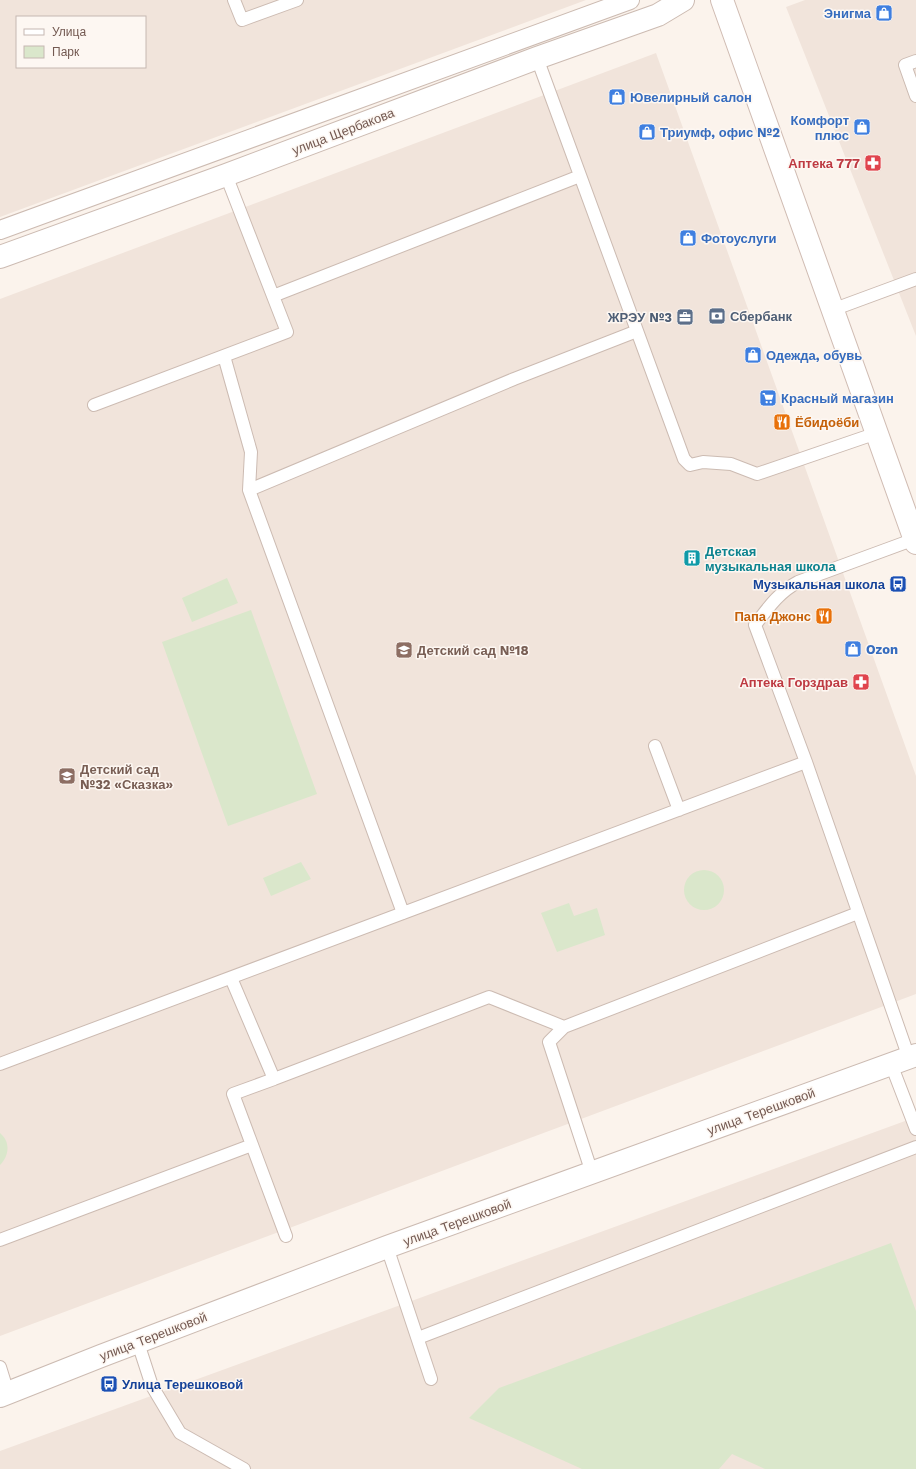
<svg xmlns="http://www.w3.org/2000/svg" width="916" height="1469" viewBox="0 0 916 1469" font-family="'Work Sans',sans-serif">
	<rect width="100%" height="100%" fill="#fbf3ec"/>
	<path fill="#f1e4db" fill-rule="evenodd" d="M0 0H586L0 217ZM17 17H145V67H17Z
		M805 0H916V336L786 7Z
		M656 53 916 776V994L0 1336V299Z
		M916 1117V1469H0V1451Z"/>
	<path fill="#dae7cb" d="M227 578 238 603 192 622 182 598Z
		M251 610 317 794 228 826 162 642Z
		M301 862 311 879 271 896 263 878Z
		M684 890a20 20 0 1 1 40 0a20 20 0 1 1-40 0Z
		M569 903 574 916 597 908 605 935 557 952 541 913Z
		M0 1133C11 1142 9 1156 0 1165Z
		M891 1243 916 1311V1469H765L732 1454 719 1469H582L469 1418 499 1388Z"/>
	<g fill="none" stroke-linecap="round" stroke-linejoin="round">
		<g stroke="#ccbbb2" stroke-width="14">
			<path id="service" d="M234 0 242 20 297 0
				M537 58 684 459 690 465 703 462 731 464 757 474 877 433
				M916 61 905 65 916 96
				M226 175 273 296 580 176
				M832 310 916 279
				M224 356 251 452 249 490 403 913
				M94 405 287 332 273 296
				M249 490 514 379 637 331
				M655 746 679 810
				M231 978 274 1079 233 1094 286 1236
				M909 1058 806 762 755 625C768 608 779 592 798 582L915 539
				M0 1064 806 762
				M891 1064 916 1129
				M274 1079 489 997 564 1027
				M592 1173 549 1042 564 1027 858 913
				M0 1240 252 1145
				M387 1247 431 1379
				M418 1338 916 1147
				M138 1343 152 1386 180 1433 244 1469
				M0 1367 8 1393"/>
		</g>
		<g stroke="#ccbbb2" stroke-width="20">
			<path id="pedestrian" d="M0 230 630 0"/>
		</g>
		<g stroke="#ccbbb2" stroke-width="24">
			<path id="minor" d="M0 1396 101 1356 387 1247 916 1055"/>
		</g>
		<g stroke="#ccbbb2" stroke-width="24">
			<path id="tertiary" d="M0 257 226 175 537 58 658 15 683 0"/>
		</g>
		<g stroke="#d0bcb3" stroke-width="24">
			<path id="secondary" d="M722 0 916 543"/>
		</g>
		<use href="#service" stroke="#fff" stroke-width="12"/>
		<use href="#pedestrian" stroke="#fff" stroke-width="18"/>
		<use href="#minor" stroke="#fff" stroke-width="22"/>
		<use href="#tertiary" stroke="#fff" stroke-width="22"/>
		<use href="#secondary" stroke="#fff" stroke-width="22"/>
	</g>
	<defs>
		<g id="shop-square" transform="scale(0.9)"><rect x="-9" y="-9" width="18" height="18" rx="4" fill="#3f7fe0" stroke="#fdf7f2"/><path d="M-5-2.5h2.3a2.7 3.5 0 0 1 5.4 0H5L5.5 6h-11ZM-1.5-2.5h3a1.5 2.3 0 0 0-3 0Z" fill="#fff"/></g>
		<g id="pharmacy-square" transform="scale(0.9)"><rect x="-9" y="-9" width="18" height="18" rx="4" fill="#e0444e" stroke="#fdf7f2"/><path d="M-2-6h4v4h4v4h-4v4h-4v-4h-4v-4h4Z" fill="#fff"/></g>
		<g id="bank-square" transform="scale(0.9)"><rect x="-9" y="-9" width="18" height="18" rx="4" fill="#5c6f8a" stroke="#fdf7f2"/><path d="M-6-4H6V4H-6ZM0-2.3a2.3 2.3 0 1 0 0 4.6a2.3 2.3 0 1 0 0-4.6Z" fill="#fff"/></g>
		<g id="office-square" transform="scale(0.9)"><rect x="-9" y="-9" width="18" height="18" rx="4" fill="#5c6f8a" stroke="#fdf7f2"/><path d="M-6-3h4V-5.5h4V-3h4V5H-6ZM-1-4.5V-3h2v-1.5ZM-6 0V1H6V0Z" fill="#fff"/></g>
		<g id="supermarket-square" transform="scale(0.9)"><rect x="-9" y="-9" width="18" height="18" rx="4" fill="#3f7fe0" stroke="#fdf7f2"/><path d="M-6-5.5h2.5l.6 2H6L4.5 2H-2.5L-4.4-4H-6ZM-1.5 3.2a1.3 1.3 0 1 0 .1 0ZM3 3.2a1.3 1.3 0 1 0 .1 0Z" fill="#fff"/></g>
		<g id="restaurant-square" transform="scale(0.9)"><rect x="-9" y="-9" width="18" height="18" rx="4" fill="#e8710a" stroke="#fdf7f2"/><path d="M-5-6h1v4h1v-4h1v4h1v-4h1v5L-1.5 .5V6h-2V.5L-5-1ZM5-6V6H3V1.5H1.5Q1.5-4 5-6Z" fill="#fff"/></g>
		<g id="building-square" transform="scale(0.9)"><rect x="-9" y="-9" width="18" height="18" rx="4" fill="#0f9aa8" stroke="#fdf7f2"/><path d="M-4-6H4V6H1V3H-1V6H-4ZM-2.5-4.3h1.7v1.8h-1.7ZM.8-4.3h1.7v1.8H.8ZM-2.5-1h1.7V.8h-1.7ZM.8-1h1.7V.8H.8Z" fill="#fff"/></g>
		<g id="bus-square" transform="scale(0.9)"><rect x="-9" y="-9" width="18" height="18" rx="4" fill="#1a4fb4" stroke="#fdf7f2"/><path d="M-5-6H5V4H4V6H2V4H-2V6H-4V4H-5ZM-3.5-4V0h7V-4ZM-3.5 1.2v1.5H-2V1.2ZM2 1.2v1.5H3.5V1.2Z" fill="#fff"/></g>
		<g id="school-square" transform="scale(0.9)"><rect x="-9" y="-9" width="18" height="18" rx="4" fill="#8d6e63" stroke="#fdf7f2"/><path d="M0-5L7-2L0 1L-7-2ZM-4 1L0 2.5L4 1V4Q0 6-4 4Z" fill="#fff"/></g>
	</defs>
	<g fill-rule="evenodd">
		<use href="#shop-square" x="884" y="13"/>
		<use href="#shop-square" x="617" y="97"/>
		<use href="#shop-square" x="862" y="127"/>
		<use href="#shop-square" x="647" y="132"/>
		<use href="#pharmacy-square" x="873" y="163"/>
		<use href="#shop-square" x="688" y="238"/>
		<use href="#bank-square" x="717" y="316"/>
		<use href="#office-square" x="685" y="317"/>
		<use href="#shop-square" x="753" y="355"/>
		<use href="#supermarket-square" x="768" y="398"/>
		<use href="#restaurant-square" x="782" y="422"/>
		<use href="#building-square" x="692" y="558"/>
		<use href="#bus-square" x="898" y="584"/>
		<use href="#restaurant-square" x="824" y="616"/>
		<use href="#shop-square" x="853" y="649"/>
		<use href="#school-square" x="404" y="650"/>
		<use href="#pharmacy-square" x="861" y="682"/>
		<use href="#school-square" x="67" y="776"/>
		<use href="#bus-square" x="109" y="1384"/>
	</g>
	<g text-anchor="middle" stroke-width="3" stroke-linejoin="round" paint-order="stroke">
		<g font-size="13" font-weight="bold" fill="#366cbe" stroke="#fdf7f2" text-anchor="start">
			<text x="871" y="18" text-anchor="end">Энигма</text>
			<text x="630" y="102">Ювелирный салон</text>
			<text x="849" y="125" text-anchor="end">Комфорт<tspan x="849" dy="15">плюс</tspan></text>
			<text x="660" y="137">Триумф, офис №2</text>
			<text x="701" y="243">Фотоуслуги</text>
			<text x="766" y="360">Одежда, обувь</text>
			<text x="781" y="403">Красный магазин</text>
			<text x="866" y="654">Ozon</text>
		</g>
		<g font-size="13" fill="#735951" stroke="#fdf7f2">
			<text transform="translate(343 131) rotate(-21)" y="5">улица Щербакова</text>
			<text transform="translate(761 1111) rotate(-20)" y="5">улица Терешковой</text>
			<text transform="translate(457 1222) rotate(-20)" y="5">улица Терешковой</text>
			<text transform="translate(153 1336) rotate(-21)" y="5">улица Терешковой</text>
		</g>
		<g font-size="13" font-weight="bold" fill="#be3a42" stroke="#fdf7f2" text-anchor="end">
			<text x="860" y="168">Аптека 777</text>
			<text x="848" y="687">Аптека Горздрав</text>
		</g>
		<g font-size="13" font-weight="bold" fill="#4e5e75" stroke="#fdf7f2" text-anchor="start">
			<text x="730" y="321">Сбербанк</text>
			<text x="672" y="322" text-anchor="end">ЖРЭУ №3</text>
		</g>
		<g font-size="13" font-weight="bold" fill="#c56008" stroke="#fdf7f2" text-anchor="start">
			<text x="795" y="427">Ёбидоёби</text>
			<text x="811" y="621" text-anchor="end">Папа Джонс</text>
		</g>
		<g font-size="13" font-weight="bold" fill="#0d838f" stroke="#fdf7f2" text-anchor="start">
			<text x="705" y="556">Детская<tspan x="705" dy="15">музыкальная школа</tspan></text>
		</g>
		<g font-size="13" font-weight="bold" fill="#164399" stroke="#fdf7f2" text-anchor="end">
			<text x="885" y="589">Музыкальная школа</text>
			<text x="122" y="1389" text-anchor="start">Улица Терешковой</text>
		</g>
		<g font-size="13" font-weight="bold" fill="#785e54" stroke="#fdf7f2" text-anchor="start">
			<text x="417" y="655">Детский сад №18</text>
			<text x="80" y="774">Детский сад<tspan x="80" dy="15">№32 «Сказка»</tspan></text>
		</g>
	</g>
	<rect x="16" y="16" width="130" height="52" fill="#fdf7f2" stroke="#c6b8b2"/>
	<rect x="24" y="29" width="20" height="6" fill="#ffffff" stroke="#c6b8b2"/>
	<text x="52" y="36" font-size="12" fill="#735951">Улица</text>
	<rect x="24" y="46" width="20" height="12" fill="#dae7cb" stroke="#c6b8b2"/>
	<text x="52" y="56" font-size="12" fill="#735951">Парк</text>
</svg>
